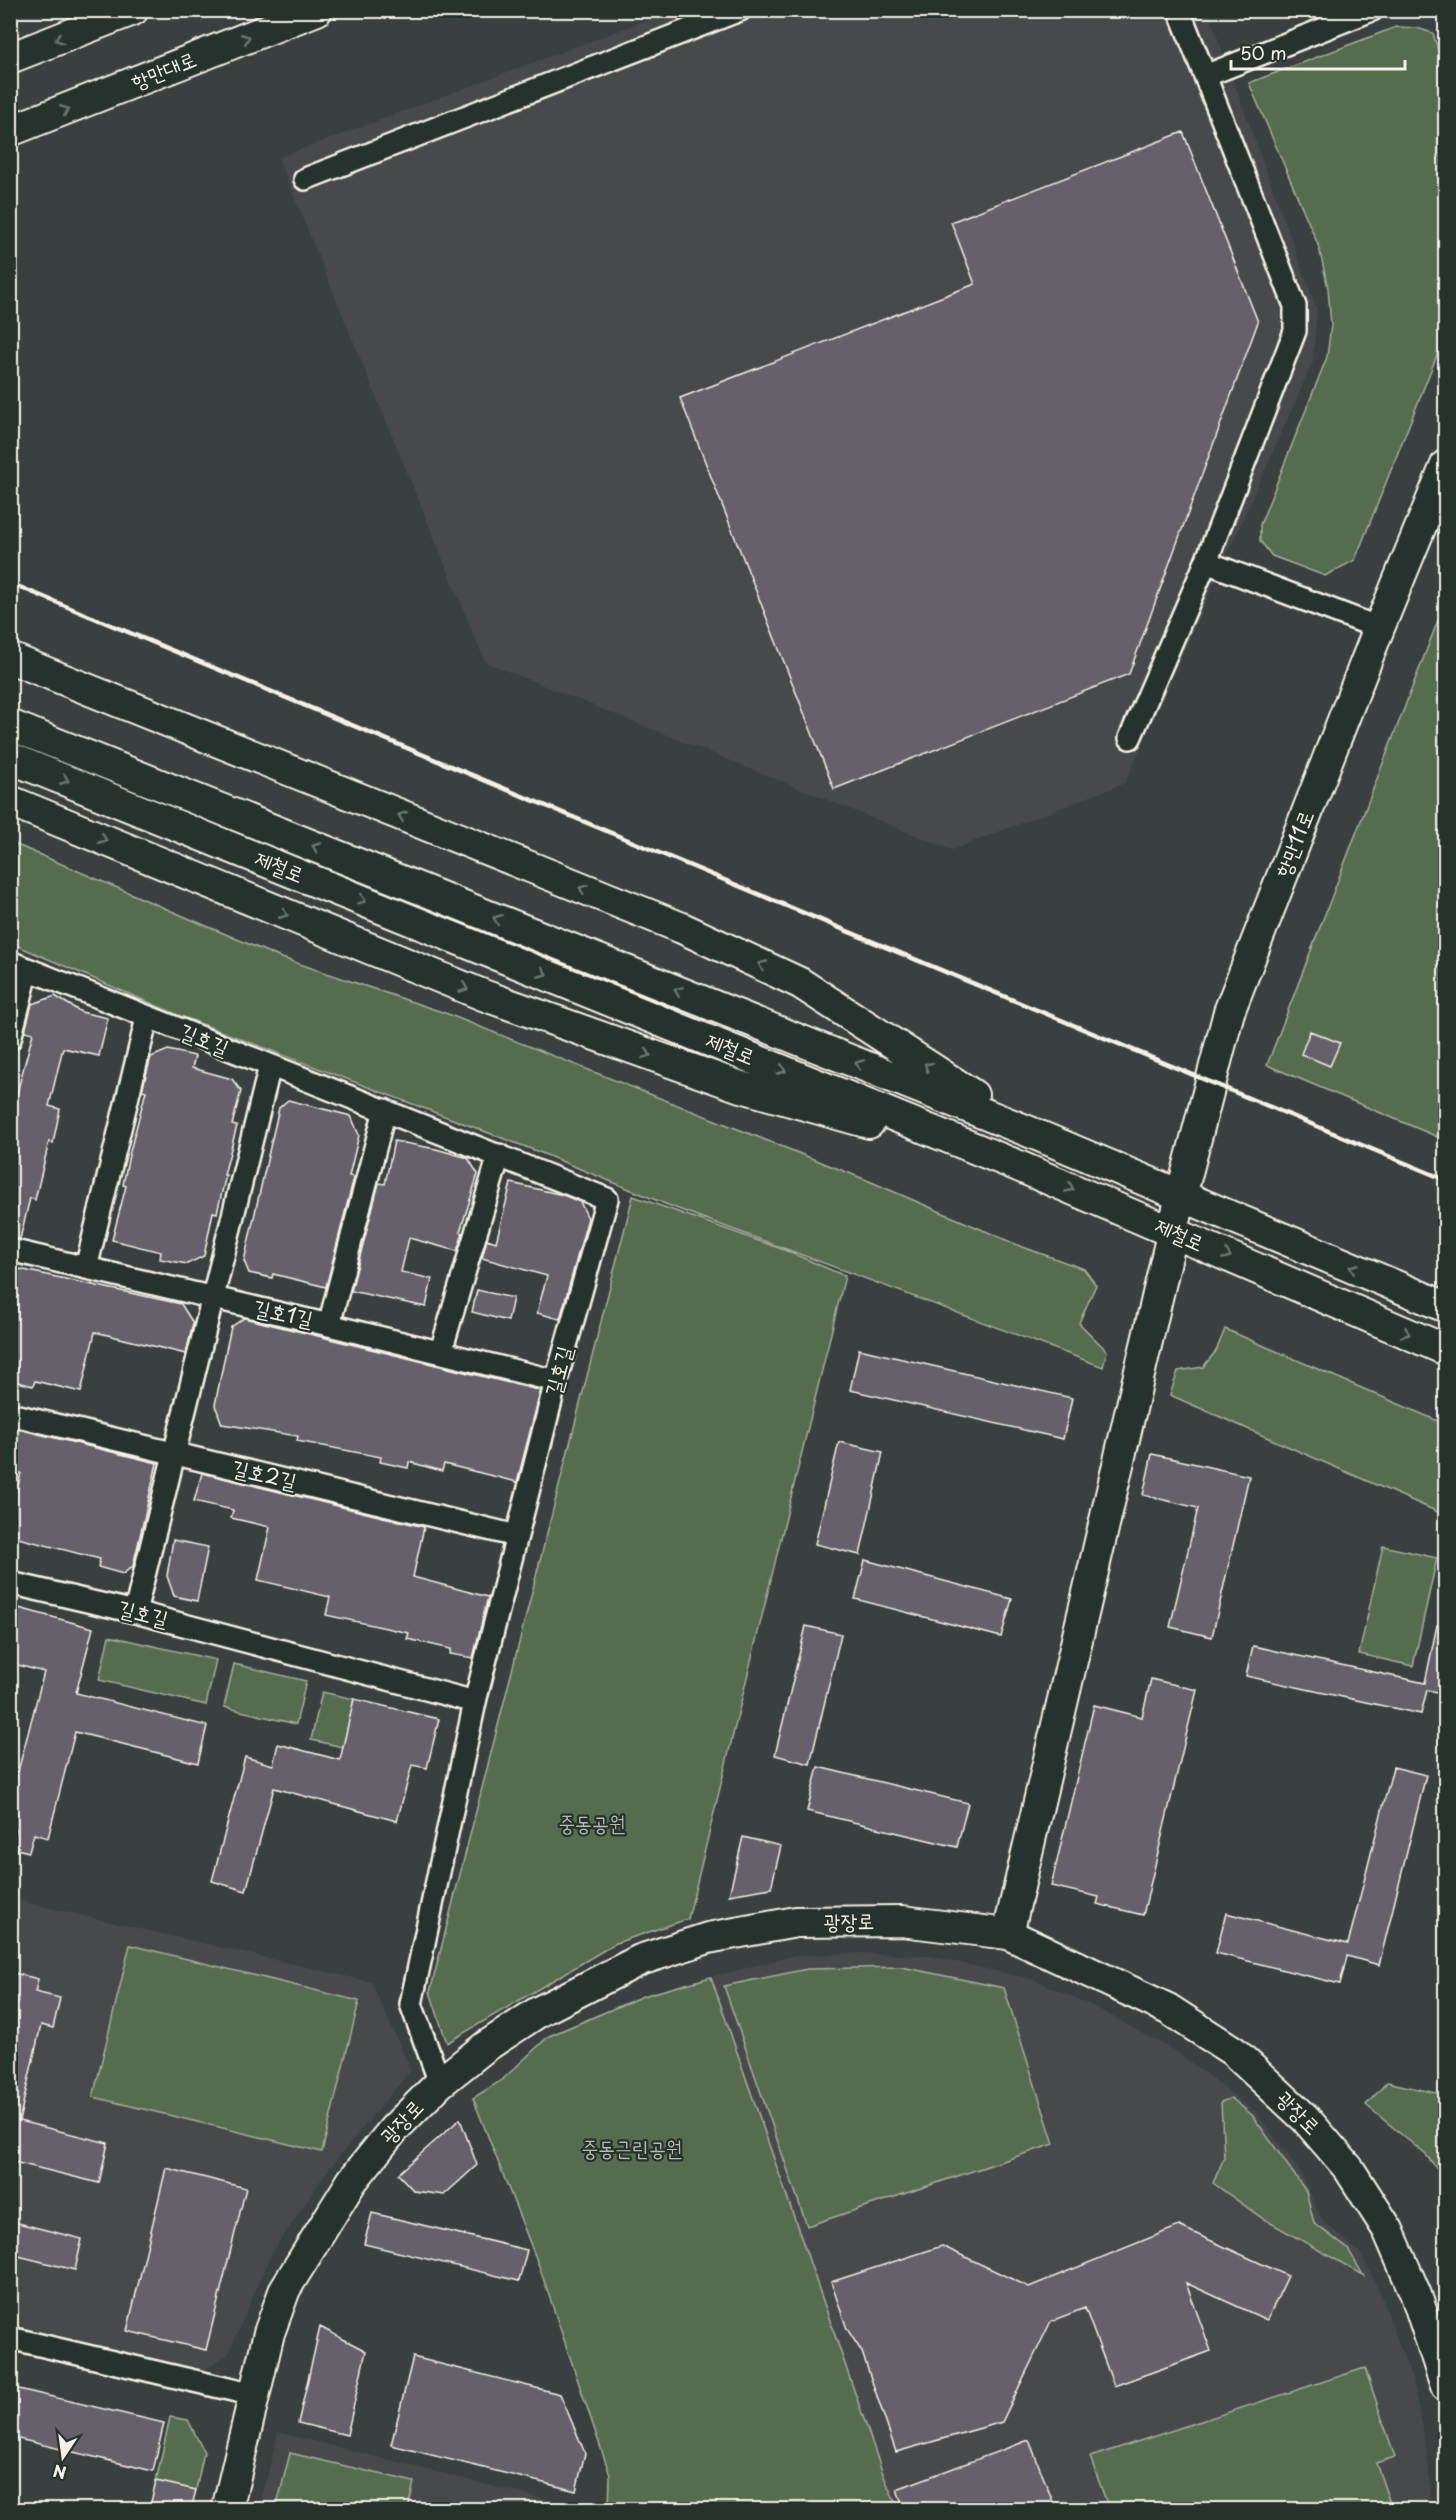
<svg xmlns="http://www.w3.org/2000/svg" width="1456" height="2520" viewBox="0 0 1456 2520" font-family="'Playpen Sans','Poor Story',sans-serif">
	<rect width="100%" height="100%" fill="#39403f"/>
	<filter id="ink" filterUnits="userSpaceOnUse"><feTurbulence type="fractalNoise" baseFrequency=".0167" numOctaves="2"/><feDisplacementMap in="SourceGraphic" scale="12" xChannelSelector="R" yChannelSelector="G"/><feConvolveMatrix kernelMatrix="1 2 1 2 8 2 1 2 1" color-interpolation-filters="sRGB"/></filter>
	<g filter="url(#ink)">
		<path fill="#464a4c" d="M671 11H1208L1317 310 1313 362 1125 783 952 850 485 662 278 158Z
			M11 1899 371 1982 411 2070 328 2170 271 2254 228 2355 204 2370 11 2324Z
			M862 1953 930 1956 1035 1980 1095 2007 1177 2052 1257 2113 1300 2172 1323 2221 1361 2254 1381 2295 1414 2385 1429 2466 1430 2509H898L883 2474 711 1977 791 1956Z
			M278 2432 583 2509 259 2510Z"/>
		<path fill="#576c50" stroke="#a6ae9c" stroke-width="1.5" d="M1396 27 1417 28 1433 33 1446 77 1445 335 1355 560 1325 576 1272 556 1260 541V525L1327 357 1331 325 1328 288 1319 247 1249 83Z
			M1445 602V1140L1267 1065Z
			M10 842 279 957 445 1013 869 1181 1020 1246 1084 1269 1096 1285 1079 1323 1107 1351 1103 1367 673 1207 539 1152 178 1015 11 943Z
			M633 1196 787 1251 845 1276 688 1919 616 1943 447 2043 430 1992Z
			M1225 1329 1445 1424V1515L1170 1395 1178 1371 1203 1367 1216 1351Z
			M1383 1546 1437 1558 1413 1666 1359 1654Z
			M109 1636 216 1660 206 1705 99 1680Z
			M234 1664 306 1681 296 1724 224 1707Z
			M322 1692 354 1699 343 1747 311 1740Z
			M130 1945 359 2001 322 2152 93 2097Z
			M902 1967 1004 1988 1054 2144 807 2226 724 1986 807 1969Z
			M711 1977 883 2474 898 2509H609L610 2475 539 2266 473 2098 502 2080 549 2036 643 1996Z
			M1387 2082 1445 2095V2178L1426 2155 1366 2105Z
			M1231 2098 1252 2115 1306 2191 1314 2223 1348 2249 1363 2275 1262 2218 1213 2183 1224 2158 1221 2102Z
			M1365 2368 1395 2457 1376 2463 1392 2509H1109L1090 2457Z
			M170 2417 188 2420 204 2452 196 2490 156 2481Z
			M290 2453 414 2482 408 2509H276Z"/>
		<path fill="#66606a" stroke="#f4f1e8" stroke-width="1.5" d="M1183 132 1258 322 1129 674 834 789 680 398 975 284 951 222Z
			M55 996 81 1012 108 1018 99 1056 63 1048 49 1106 60 1109 53 1143 49 1142 35 1200 30 1198 20 1239 10 1238V1119L33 1033 25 1031 32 1004Z
			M1310 1031 1340 1043 1330 1066 1301 1054Z
			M168 1050 195 1056 192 1068 232 1079 241 1091 232 1125 237 1126 224 1175H226L217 1213 213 1212 204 1256 187 1264 160 1259 161 1252 112 1240 126 1186 123 1185 129 1155 146 1091 142 1090 151 1057Z
			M288 1100 351 1116 359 1135 349 1176 354 1177 326 1287 273 1274 272 1278 249 1273 244 1261 279 1108Z
			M394 1141 436 1149 468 1158 478 1174 460 1232 463 1233 457 1251 409 1238 401 1272 432 1279 426 1307 351 1291 379 1183 385 1184Z
			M511 1183 563 1195 580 1202 588 1218 560 1319 537 1313 547 1276 482 1258 487 1239 496 1242Z
			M10 1267 181 1304 193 1323 186 1354 95 1332 81 1392 35 1381 33 1386 10 1380Z
			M477 1290 513 1298 508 1321 472 1312Z
			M244 1318 538 1390 540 1393 517 1482 444 1464 442 1471 409 1462 408 1468 380 1462 381 1457 297 1441 298 1436 222 1424 215 1405 226 1350 231 1327Z
			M859 1349 1072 1398 1063 1439 850 1390Z
			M10 1427 157 1463 133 1566 123 1574 98 1567 100 1559 10 1536V1520L21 1473 10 1471Z
			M839 1442 883 1452 860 1555 815 1544Z
			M1152 1454 1249 1476 1212 1637 1170 1627 1198 1508 1143 1495Z
			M202 1473 424 1527 413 1577 488 1597 473 1658 450 1654 451 1649 407 1639 409 1633 326 1615 330 1597 258 1580 270 1527 231 1518 233 1510 194 1501Z
			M173 1540 208 1547 197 1601 174 1596 167 1576Z
			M865 1560 1012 1599 1001 1637 855 1599Z
			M15 1607 93 1628 76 1693 207 1726 198 1763 75 1732 48 1838 34 1834 29 1852 12 1848 16 1829 10 1828V1802L44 1672 10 1663V1625Z
			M1437 1625H1446V1694L1427 1690 1421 1714 1246 1676 1253 1646 1425 1683Z
			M806 1626 841 1634 810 1764 775 1755Z
			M1151 1679 1197 1690 1143 1915 1097 1904 1099 1897 1051 1886 1094 1705 1142 1717Z
			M354 1699 439 1719 427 1768 412 1765 397 1821 274 1788 246 1891 212 1881 245 1757 273 1765 278 1744 340 1760Z
			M818 1767 968 1803 957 1847 807 1811Z
			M1393 1767 1426 1775 1379 1965 1347 1956 1340 1984 1216 1953 1226 1913 1348 1944Z
			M743 1837 781 1846 771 1888 729 1895Z
			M10 1972 38 1979 35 1992 60 1998 53 2028 41 2025 19 2121 108 2143 99 2183 10 2161Z
			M460 2119 477 2165 444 2195 414 2191 398 2174Z
			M166 2168 246 2188 206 2350 127 2331Z
			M372 2213 527 2250 519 2281 364 2244Z
			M10 2221 82 2239 75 2270 10 2254Z
			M1179 2226 1288 2276 1267 2320 1186 2283 1211 2351 1114 2386 1085 2308 1051 2321 1002 2422 896 2452 862 2352 847 2329 831 2282 942 2246 1029 2287Z
			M320 2327 366 2351 347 2435 298 2423Z
			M413 2357 560 2394 585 2453 576 2491 391 2445Z
			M10 2387 164 2423 153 2471 10 2437Z
			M1029 2440 1056 2510H904L897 2489Z
			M156 2481 196 2490 191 2510H149Z"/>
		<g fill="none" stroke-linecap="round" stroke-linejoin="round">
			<g stroke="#f4f1e8" stroke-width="26">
				<path id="street" d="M1179 10 1205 76 1372 10
					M305 179 740 10
					M1206 562 1379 628
					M1130 738 1206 562 1295 331V306L1205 76
					M10 962 607 1199 556 1381 475 1702 135 1612 10 1583
					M10 1039 28 969
					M10 1250 329 1325 556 1381
					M86 1268 147 1018
					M329 1325 385 1110
					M441 1351 499 1155
					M10 1414 517 1536
					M135 1612 270 1066
					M440 2083 411 2004 475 1702
					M10 2338 254 2395"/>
			</g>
			<g stroke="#f4f1e8" stroke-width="34">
				<path id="secondary" d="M10 58 133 10
					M10 131 317 10
					M10 658 682 928 800 983 973 1095
					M10 725 1030 1132 1446 1307
					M10 758 1016 1165 1446 1350
					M10 801 483 995 738 1086 869 1123
					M1008 1934 1181 1196 1229 1012 1379 628 1446 465
					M227 2510 269 2333 285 2289 352 2181 394 2129 440 2083 485 2047 538 2012 640 1960 708 1938 796 1922 902 1921 1008 1934 1168 2009 1233 2051 1305 2118 1349 2169 1388 2230 1416 2295 1446 2386"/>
			</g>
			<use href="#street" stroke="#26332d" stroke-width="21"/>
			<use href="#secondary" stroke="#26332d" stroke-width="30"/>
			<path stroke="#f4f1e8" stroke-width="4.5" d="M10 583 1446 1180"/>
		</g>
		<defs><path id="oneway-chevron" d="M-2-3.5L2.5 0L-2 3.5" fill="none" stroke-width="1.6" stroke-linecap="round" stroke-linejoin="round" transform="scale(1.5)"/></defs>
		<g stroke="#6e766e">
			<use href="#oneway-chevron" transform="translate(246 38) rotate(-22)"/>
			<use href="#oneway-chevron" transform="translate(59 39) rotate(159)"/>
			<use href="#oneway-chevron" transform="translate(65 110) rotate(-22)"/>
			<use href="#oneway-chevron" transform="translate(65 780) rotate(22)"/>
			<use href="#oneway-chevron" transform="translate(402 816) rotate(-158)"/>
			<use href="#oneway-chevron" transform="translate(103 839) rotate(22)"/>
			<use href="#oneway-chevron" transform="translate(316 847) rotate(-158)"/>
			<use href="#oneway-chevron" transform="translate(583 889) rotate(-158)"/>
			<use href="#oneway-chevron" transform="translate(362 900) rotate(22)"/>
			<use href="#oneway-chevron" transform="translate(284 914) rotate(22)"/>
			<use href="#oneway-chevron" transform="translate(497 919) rotate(-158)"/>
			<use href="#oneway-chevron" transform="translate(762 965) rotate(-155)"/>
			<use href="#oneway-chevron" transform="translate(543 973) rotate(22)"/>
			<use href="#oneway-chevron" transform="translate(464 988) rotate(22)"/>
			<use href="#oneway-chevron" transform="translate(678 991) rotate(-158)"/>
			<use href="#oneway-chevron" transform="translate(647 1054) rotate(20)"/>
			<use href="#oneway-chevron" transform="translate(859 1064) rotate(-158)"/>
			<use href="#oneway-chevron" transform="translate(928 1066) rotate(-147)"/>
			<use href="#oneway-chevron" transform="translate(782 1070) rotate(22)"/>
			<use href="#oneway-chevron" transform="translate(1070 1188) rotate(23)"/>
			<use href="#oneway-chevron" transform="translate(1227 1255) rotate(24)"/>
			<use href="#oneway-chevron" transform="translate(1353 1268) rotate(-157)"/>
			<use href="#oneway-chevron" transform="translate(1406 1333) rotate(23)"/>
		</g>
	</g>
	<g text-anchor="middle" stroke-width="4.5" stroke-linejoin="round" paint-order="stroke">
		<g font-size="21" fill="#f4f1e8" stroke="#26332d">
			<text transform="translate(164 71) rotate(-22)" y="7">항만대로</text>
			<text transform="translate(1295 844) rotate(-69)" y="7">항만11로</text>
			<text transform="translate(279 867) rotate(22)" y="7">제철로</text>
			<text transform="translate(204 1040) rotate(22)" y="7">길호길</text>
			<text transform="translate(730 1049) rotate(22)" y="7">제철로</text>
			<text transform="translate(1179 1235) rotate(24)" y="7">제철로</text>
			<text transform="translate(283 1314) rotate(12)" y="7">길호1길</text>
			<text transform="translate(559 1371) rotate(-75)" y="7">길호길</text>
			<text transform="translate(264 1475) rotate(13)" y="7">길호2길</text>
			<text transform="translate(143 1614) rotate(14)" y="7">길호길</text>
			<text transform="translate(849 1922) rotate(-1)" y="7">광장로</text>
			<text transform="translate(1298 2113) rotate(45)" y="7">광장로</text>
			<text transform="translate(402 2122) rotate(-47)" y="7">광장로</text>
		</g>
		<g font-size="21" fill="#b5bcab" stroke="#26332d">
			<text x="592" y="1831">중동공원</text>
			<text x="632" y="2156">중동근린공원</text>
		</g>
	</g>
	<rect width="1456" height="2520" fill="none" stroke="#26332d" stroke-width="36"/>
	<rect x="18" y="18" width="1420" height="2484" fill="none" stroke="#f4f1e8" stroke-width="2" filter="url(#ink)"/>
	<g transform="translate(63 2457) rotate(193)" stroke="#26332d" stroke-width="4.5" paint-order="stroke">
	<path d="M0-4.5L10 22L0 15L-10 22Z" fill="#f4f1e8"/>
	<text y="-9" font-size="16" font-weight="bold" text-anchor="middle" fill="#f4f1e8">N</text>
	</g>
	<path d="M1231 60v9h174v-9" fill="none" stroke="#f4f1e8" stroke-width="3"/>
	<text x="1240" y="60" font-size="18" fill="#f4f1e8" stroke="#26332d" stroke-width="4.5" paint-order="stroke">50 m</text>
</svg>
